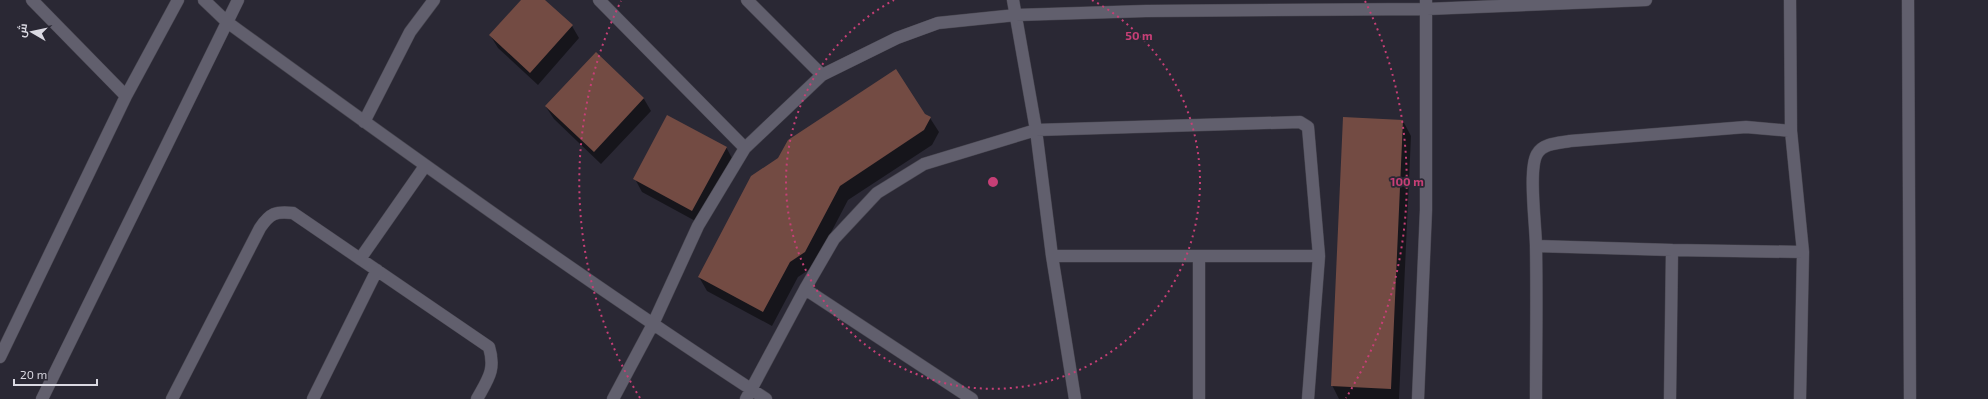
<svg xmlns="http://www.w3.org/2000/svg" width="1988" height="399" viewBox="0 0 1988 399" font-family="'Exo 2',Cairo,sans-serif">
	<rect width="100%" height="100%" fill="#2a2834"/>
	<path fill="#0007" d="M522 0H544L572 26 579 38 538 85 498 48 490 35Z
		M596 54 644 99 651 111 601 164 554 119 546 107Z
		M924 115 930 118 939 132 932 145 848 200 813 267 798 277 772 326 707 291 699 277Z
		M1403 121 1411 136 1399 399H1339L1332 385Z
		M726 147 733 160 699 223 642 192 635 179Z"/>
	<path fill="#734b43" d="M521 0H545L573 25 530 73 489 35Z
		M596 52 644 98 594 152 545 106Z
		M896 69 925 114 931 117 924 130 840 186 805 252 790 262 763 312 698 277 751 176 778 158 788 140Z
		M667 115 727 147 692 211 633 179Z
		M1343 117 1403 120 1391 389 1331 386Z"/>
	<g fill="none" stroke-linecap="round" stroke-linejoin="round">
		<g stroke="#47454f" stroke-width="13">
			<path id="street" d="M32 0 126 96
				M204 0 227 22C404 151 582 279 766 399
				M599 0 745 148
				M747 0 822 75
				M1013 0 1036 130 1052 256 1075 399
				M1790 0 1791 131
				M1908 0 1910 399
				M364 122 410 32 434 0
				M1536 246 1672 250
				M1052 256H1319
				M1199 256V399
				M360 259 425 166
				M805 289 972 399
				M0 357 126 96 178 0
				M42 399 238 0
				M172 399 260 228C270 213 276 211 293 213L489 347C496 370 488 379 477 399
				M313 399 377 270
				M613 399 653 324 698 226 745 148 822 75 897 38 938 23 1016 15 1146 11 1427 9 1646 0
				M746 399 805 289 834 239 877 193 924 164 1036 130 1300 122 1308 127 1319 256 1308 399
				M1418 399 1426 210V0
				M1536 399C1536 348 1537 298 1536 247 1536 227 1528 169 1537 154 1543 143 1559 143 1570 141L1746 127 1791 131 1803 252 1800 399
				M1670 399 1672 250 1803 252"/>
		</g>
		<use href="#street" stroke="#615f6d" stroke-width="12"/>
	</g>
	<g fill="none" stroke="#c73f76" stroke-width="2" stroke-dasharray="2 4">
		<path d="M1092 0A207 207 0 1 1 894 0"/>
		<path d="M640 398A414 414 0 0 1 621 1M1365 1A414 414 0 0 1 1346 398"/>
	</g>
	<circle cx="993" cy="182" r="6" fill="#c73f76" stroke="#2a2834" stroke-width="2"/>
	<g font-size="12" text-anchor="middle" font-weight="bold" fill="#c73f76" stroke="#2a2834" stroke-width="3.5" stroke-linejoin="round" paint-order="stroke">
		<text x="1139" y="40">50 m</text>
		<text x="1407" y="186">100 m</text>
	</g>
	<g transform="translate(32 32) rotate(279)" stroke="#2a2834" stroke-width="3" paint-order="stroke">
	<path d="M0-3L7 15L0 10L-7 15Z" fill="#dad9e2"/>
	<text y="-6" font-size="11" font-weight="bold" text-anchor="middle" fill="#dad9e2">ش</text>
	</g>
	<path d="M14 379v6h83v-6" fill="none" stroke="#dad9e2" stroke-width="2"/>
	<text x="20" y="379" font-size="12" fill="#dad9e2" stroke="#2a2834" stroke-width="3" paint-order="stroke">20 m</text>
</svg>
